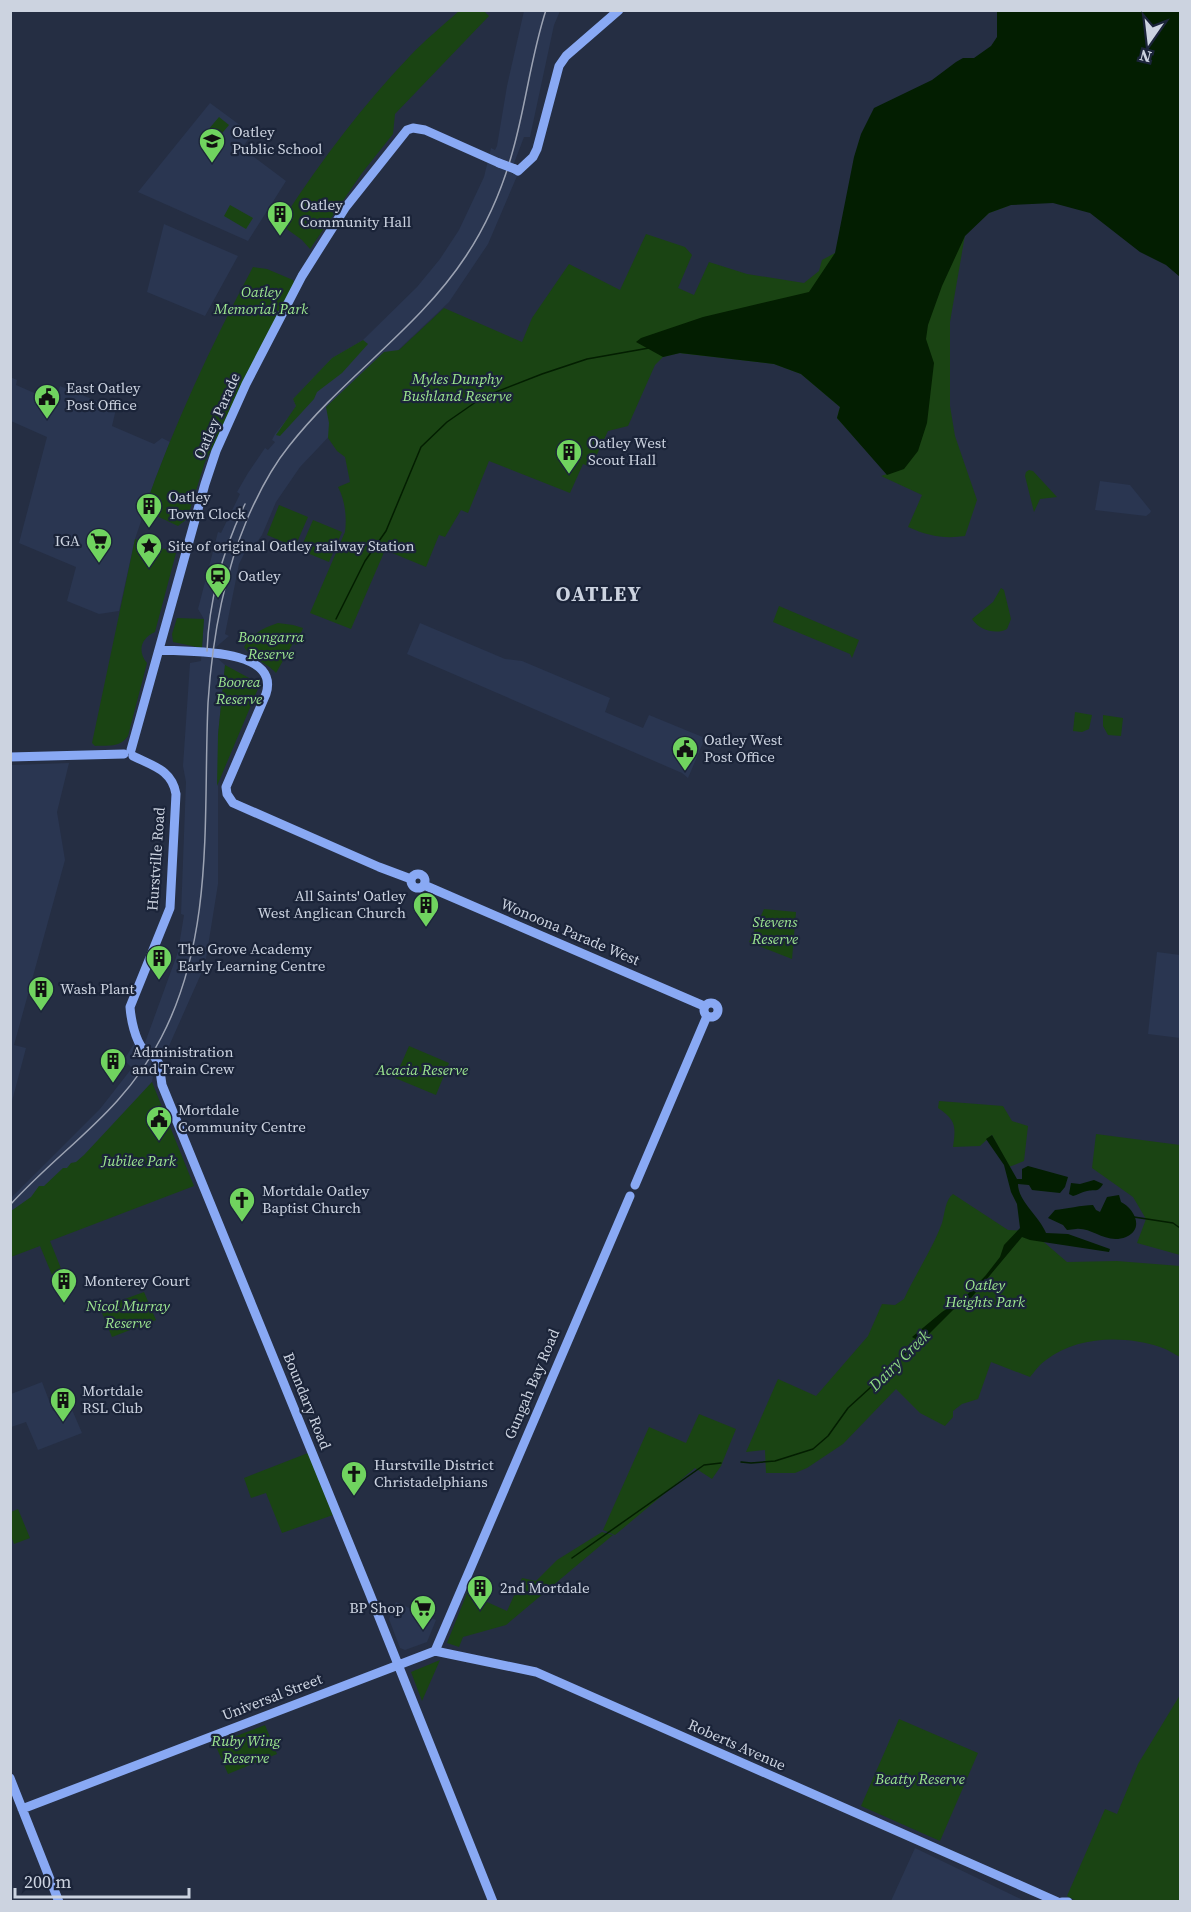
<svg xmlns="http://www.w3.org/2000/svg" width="1191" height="1912" viewBox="0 0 1191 1912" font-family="'Source Serif 4',serif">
	<rect width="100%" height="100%" fill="#252e43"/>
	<path fill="#2a3651" d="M524 11H560L554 25 530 137H524L511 171 517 176 488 244 449 302 337 408V428L300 467 276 502 262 535 252 549 247 548 239 564 225 634 229 636 215 648 216 657 225 665 218 735V884L205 965 165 1055 158 1053 153 1058 155 1064 152 1082 101 1140 11 1223V1198L100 1109 132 1068 124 1060 135 1042 142 1051 178 952 184 915 181 914 186 782 183 766 190 663 201 661 204 619 198 609 218 532 221 533 240 494 237 492 248 473 265 448 268 450 275 442 272 440 275 434 291 414 296 406 293 399 332 358 363 340 417 287 440 259 459 230 484 177 491 148 495 150 497 146 507 86Z
		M210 103 252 134 242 148 286 181 248 241 138 192Z
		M164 224 238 256 205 316 147 292Z
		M10 377 17 380 16 385 55 402 60 386 116 409 112 426 154 444 162 438 170 442 156 477 135 539 119 611 99 614 67 601 76 567 19 543 47 437 11 421Z
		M1100 481 1130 485 1151 511 1150 513 1146 516 1095 510Z
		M420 623 505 659 522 661 610 698 605 712 643 728 649 715 705 738 688 778 682 773 407 654Z
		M69 763 57 812 65 860 14 1045 26 1048 11 1105V765Z
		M1157 952 1180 955V1038L1148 1034Z
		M42 1382 53 1411 70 1405 82 1433 38 1450 26 1422 11 1427V1394Z
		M396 1602 436 1620 427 1642 405 1650 400 1648 389 1619Z
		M915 1848 1025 1901H891Z"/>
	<path fill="#1a4413" d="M459 11H484L489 16 395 114 393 134 362 173 310 249 302 240 284 227 290 216 287 213C323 158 363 105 409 57 424 41 442 26 459 11Z
		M219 117 229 125 212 145 202 137Z
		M230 205 253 218 246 229 224 216Z
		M1011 205 989 213 965 235 950 322V406L955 436 977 500 965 536C944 539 928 536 908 527L922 495 881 476 887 474 837 418 840 407 801 374 774 364 679 353 663 357 655 365 628 426 608 431 591 467 583 464 570 493 489 461 468 513 461 510 445 537 439 535 426 567 385 550 351 629 310 613 345 532C347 517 345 500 338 487L350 482 345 457 337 451 328 438 329 423 326 407 384 352 399 350 444 308 522 342 532 318 569 264 620 290 646 234 685 247 692 255 678 288 694 295 709 262 747 274 804 283 819 271 822 260 835 253Z
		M253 267 267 269 293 280 295 286 205 462 187 519 178 526 144 510C173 427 211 345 253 267Z
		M363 340 368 344 342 373 317 392 314 399 280 436 276 435 296 406 293 399 332 358Z
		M1029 470 1033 471 1057 497 1040 499 1034 512 1025 476 1026 472Z
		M279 505 308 517 295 547 267 535Z
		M313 520 342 532 329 562 300 550Z
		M135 539 176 553 155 632C141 638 137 651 147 663L128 736C120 748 107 745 95 746L92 743Z
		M1001 588 1004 590 1011 619 1007 629C996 635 979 630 972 619L993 602Z
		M779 606 859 640 852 658 850 654 773 622Z
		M177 618 204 619 202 648 173 642 172 634Z
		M278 623 293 625 303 628 296 645 293 643 276 673C267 663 251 658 244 647 251 634 265 627 278 623Z
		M225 665 260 684 217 786 218 735Z
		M1075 712 1092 715 1089 729 1082 732 1073 731Z
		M1103 715 1123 718 1121 736 1108 735 1103 726Z
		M764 909 796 912 792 959 749 942Z
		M409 1046 449 1063 436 1095 395 1078Z
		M152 1082 194 1186 50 1241 62 1271 52 1275 40 1246 11 1257V1211L31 1197 39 1186H44L63 1168H67L71 1163 76 1162 84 1155Z
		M939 1101 1003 1106 1012 1121 1028 1126 1024 1161 1009 1167 992 1135 980 1146 953 1147C956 1126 956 1120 938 1108Z
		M1096 1134 1180 1145V1255L1137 1243 1146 1219 1133 1197 1092 1168Z
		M953 1194 1008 1230 1031 1231 1067 1262 1117 1261 1180 1266V1357C1174 1354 1167 1349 1160 1347 1124 1335 1077 1336 1046 1360 1040 1364 1035 1371 1030 1377L991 1362 978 1399 962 1404 953 1411V1417L945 1426 920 1413 896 1389 843 1444 807 1468 795 1473H766L765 1450 746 1452 778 1379 816 1396 868 1336 882 1304 895 1305 904 1299C916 1273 932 1250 942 1223 945 1213 945 1200 953 1194Z
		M144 1292 156 1320 112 1337 100 1308Z
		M699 1414 736 1429 721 1466 712 1479 695 1468 615 1535 603 1530 649 1427 686 1443Z
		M308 1453 333 1515 282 1533 266 1493 251 1498 244 1478Z
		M18 1509 30 1538 14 1544 11 1536V1512Z
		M602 1532 613 1535 506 1625 463 1637 459 1647 447 1643 467 1593 507 1611 522 1578 536 1581 557 1560Z
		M440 1660 422 1701 411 1672Z
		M1180 1695V1901L1078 1902 1067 1896 1105 1809 1117 1814 1138 1764Z
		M899 1719 978 1753 940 1841 861 1806Z
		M265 1725 277 1754 228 1774 215 1744Z"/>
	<path fill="#031e01" d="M997 11H1180V277L1166 265 1140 252 1090 213 1053 203 1011 205 989 213 965 236 942 286 928 325 926 339 934 363 927 423 918 451 904 469 887 475 837 418 840 407 801 374 774 364 680 353 663 357 636 342 641 338 703 317 809 292 835 253 854 157 861 134 874 108 932 80 956 62 963 58H974L991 46 997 37Z
		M992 1135 1017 1179H1022V1169L1028 1166 1068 1177 1065 1187 1060 1193 1032 1190 1029 1185 1018 1184C1018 1201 1039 1216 1046 1233L1068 1234 1110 1249 1109 1252 1030 1240 1022 1237 971 1298 953 1310 921 1342 912 1337 942 1312 966 1296 986 1275 1000 1257 1004 1245 1020 1228 1017 1204 1011 1192 1004 1165 986 1139Z
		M1094 1180 1103 1184C1098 1193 1095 1189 1087 1191 1082 1192 1077 1195 1073 1196L1069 1194 1071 1183 1080 1184Z
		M1119 1195 1121 1202C1134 1208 1145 1229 1126 1237 1106 1245 1092 1227 1076 1229 1073 1229 1070 1230 1067 1230L1063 1225 1048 1218 1055 1210C1066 1209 1082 1205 1093 1205L1096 1210 1100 1212 1107 1197Z"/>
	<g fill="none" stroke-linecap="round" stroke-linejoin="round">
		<path stroke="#031e01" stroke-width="1.5" d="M336 619 365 561 386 531 421 447 447 422 483 397 542 374 587 359 649 348
			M1134 1217 1173 1223 1180 1228
			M741 1462 751 1463 775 1461 813 1449 828 1436 848 1408 894 1366 918 1338
			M572 1558 704 1465 721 1463"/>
		<path stroke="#89a9f4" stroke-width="9" d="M515 169 518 171 533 157 537 149 559 66 566 56 619 10
			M159 650C186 652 281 647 266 694L226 787 227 794 233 803 379 867 411 879
			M131 750 205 484 216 451 246 384 302 276 345 208 407 130 413 128 425 130 499 163
			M133 756C153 766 172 770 176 794L170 908 130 1007C131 1020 135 1039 143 1049
			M10 757 124 754
			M411 881a7 7 0 1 1 14 0a7 7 0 1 1-14 0Z
			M424 885 704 1006
			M704 1010a7 7 0 1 1 14 0a7 7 0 1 1-14 0Z
			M154 1056 159 1064 162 1085 369 1592 493 1902
			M635 1185 707 1016
			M435 1651 630 1196
			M10 1778 59 1902
			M22 1809 435 1651 536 1672 1058 1902
			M1062 1902H1068"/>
		<path stroke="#9ca3b3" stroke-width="1.5" d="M207 651C209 599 223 550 245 504
			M10 1205C63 1147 124 1111 161 1038 215 935 203 816 208 703 212 641 224 574 248 517 259 492 272 467 289 446 343 377 418 329 466 256 487 224 503 187 513 150 526 104 531 56 546 10"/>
		<path stroke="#89a9f4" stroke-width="9" d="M499 163 515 169
			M143 1049 154 1056"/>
	</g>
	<defs>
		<g id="school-pin" transform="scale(1.35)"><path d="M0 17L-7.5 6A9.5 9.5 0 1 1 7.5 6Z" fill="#70d35f" stroke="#1b2439"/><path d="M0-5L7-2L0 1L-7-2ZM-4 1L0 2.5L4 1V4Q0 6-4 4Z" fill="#111"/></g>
		<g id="building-pin" transform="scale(1.35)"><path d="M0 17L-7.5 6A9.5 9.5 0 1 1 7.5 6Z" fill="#70d35f" stroke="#1b2439"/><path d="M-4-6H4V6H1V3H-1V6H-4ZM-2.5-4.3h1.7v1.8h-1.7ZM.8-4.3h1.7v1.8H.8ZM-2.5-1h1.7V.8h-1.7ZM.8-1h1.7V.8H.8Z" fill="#111"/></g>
		<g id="civic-pin" transform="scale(1.35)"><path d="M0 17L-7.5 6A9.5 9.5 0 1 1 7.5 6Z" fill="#70d35f" stroke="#1b2439"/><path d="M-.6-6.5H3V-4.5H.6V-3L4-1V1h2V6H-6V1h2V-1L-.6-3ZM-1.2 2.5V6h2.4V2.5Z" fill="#111"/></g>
		<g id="supermarket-pin" transform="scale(1.35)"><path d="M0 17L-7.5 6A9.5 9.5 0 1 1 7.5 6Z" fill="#70d35f" stroke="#1b2439"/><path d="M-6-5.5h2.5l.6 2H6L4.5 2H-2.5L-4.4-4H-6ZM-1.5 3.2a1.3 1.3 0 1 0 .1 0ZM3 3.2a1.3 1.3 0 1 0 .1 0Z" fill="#111"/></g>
		<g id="sight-pin" transform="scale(1.35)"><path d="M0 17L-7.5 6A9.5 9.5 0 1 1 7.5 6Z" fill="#70d35f" stroke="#1b2439"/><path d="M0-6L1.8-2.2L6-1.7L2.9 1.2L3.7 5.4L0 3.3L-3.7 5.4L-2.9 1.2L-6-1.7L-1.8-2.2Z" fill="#111"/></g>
		<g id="station-pin" transform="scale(1.35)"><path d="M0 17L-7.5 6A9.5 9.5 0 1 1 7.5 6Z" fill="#70d35f" stroke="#1b2439"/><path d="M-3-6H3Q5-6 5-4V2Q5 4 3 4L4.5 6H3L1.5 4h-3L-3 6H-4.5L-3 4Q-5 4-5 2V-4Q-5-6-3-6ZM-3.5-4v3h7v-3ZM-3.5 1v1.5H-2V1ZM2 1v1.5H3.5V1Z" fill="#111"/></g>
		<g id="church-pin" transform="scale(1.35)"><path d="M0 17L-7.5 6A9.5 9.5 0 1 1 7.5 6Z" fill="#70d35f" stroke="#1b2439"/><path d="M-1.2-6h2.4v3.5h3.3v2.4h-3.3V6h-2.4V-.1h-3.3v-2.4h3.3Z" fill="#111"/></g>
	</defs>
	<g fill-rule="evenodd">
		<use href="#school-pin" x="212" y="141"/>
		<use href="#building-pin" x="280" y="214"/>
		<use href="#civic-pin" x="47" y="397"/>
		<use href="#building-pin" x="569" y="452"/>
		<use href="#building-pin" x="149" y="506"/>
		<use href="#supermarket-pin" x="99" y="541"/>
		<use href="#sight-pin" x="149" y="546"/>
		<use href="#station-pin" x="218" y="576"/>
		<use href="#civic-pin" x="685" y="749"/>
		<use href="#building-pin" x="426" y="905"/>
		<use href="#building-pin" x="159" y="958"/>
		<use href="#building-pin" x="41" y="989"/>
		<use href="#building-pin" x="113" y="1061"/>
		<use href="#civic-pin" x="159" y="1119"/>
		<use href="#church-pin" x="242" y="1200"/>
		<use href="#building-pin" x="64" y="1281"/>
		<use href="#building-pin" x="63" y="1400"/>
		<use href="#church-pin" x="354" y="1474"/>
		<use href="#building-pin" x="480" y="1588"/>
		<use href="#supermarket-pin" x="423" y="1608"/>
	</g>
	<g text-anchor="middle" stroke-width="4.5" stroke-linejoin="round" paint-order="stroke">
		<g font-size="15" fill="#ccd3e0" stroke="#1b2439" text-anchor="start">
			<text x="232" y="137">Oatley<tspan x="232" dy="17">Public School</tspan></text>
			<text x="300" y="210">Oatley<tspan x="300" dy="17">Community Hall</tspan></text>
			<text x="66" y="393">East Oatley<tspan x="66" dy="17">Post Office</tspan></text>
			<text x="588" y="448">Oatley West<tspan x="588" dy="17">Scout Hall</tspan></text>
			<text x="168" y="502">Oatley<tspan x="168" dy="17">Town Clock</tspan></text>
			<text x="80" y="546" text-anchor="end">IGA</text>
			<text x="168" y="551">Site of original Oatley railway Station</text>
			<text x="238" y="581">Oatley</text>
			<text x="704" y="745">Oatley West<tspan x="704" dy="17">Post Office</tspan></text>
			<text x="406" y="901" text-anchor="end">All Saints' Oatley<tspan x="406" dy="17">West Anglican Church</tspan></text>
			<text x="178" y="954">The Grove Academy<tspan x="178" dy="17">Early Learning Centre</tspan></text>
			<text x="60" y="994">Wash Plant</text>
			<text x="132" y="1057">Administration<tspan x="132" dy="17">and Train Crew</tspan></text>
			<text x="178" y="1115">Mortdale<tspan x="178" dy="17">Community Centre</tspan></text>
			<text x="262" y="1196">Mortdale Oatley<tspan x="262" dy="17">Baptist Church</tspan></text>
			<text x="84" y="1286">Monterey Court</text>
			<text x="82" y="1396">Mortdale<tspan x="82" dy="17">RSL Club</tspan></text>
			<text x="374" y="1470">Hurstville District<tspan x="374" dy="17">Christadelphians</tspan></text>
			<text x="500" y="1593">2nd Mortdale</text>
			<text x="404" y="1613" text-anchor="end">BP Shop</text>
		</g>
		<g font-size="15" font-style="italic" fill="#9de790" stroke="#1b2439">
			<text x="261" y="297">Oatley<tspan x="261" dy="17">Memorial Park</tspan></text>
			<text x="457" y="384">Myles Dunphy<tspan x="457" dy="17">Bushland Reserve</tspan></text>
			<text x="271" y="642">Boongarra<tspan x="271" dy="17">Reserve</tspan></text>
			<text x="239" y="687">Boorea<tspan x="239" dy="17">Reserve</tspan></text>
			<text x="775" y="927">Stevens<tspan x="775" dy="17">Reserve</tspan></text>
			<text x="422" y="1075">Acacia Reserve</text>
			<text x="139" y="1166">Jubilee Park</text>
			<text x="985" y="1290">Oatley<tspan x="985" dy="17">Heights Park</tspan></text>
			<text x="128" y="1311">Nicol Murray<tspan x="128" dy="17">Reserve</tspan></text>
			<text x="246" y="1746">Ruby Wing<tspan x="246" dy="17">Reserve</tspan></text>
			<text x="920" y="1784">Beatty Reserve</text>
		</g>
		<g font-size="15" fill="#ccd3e0" stroke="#1b2439">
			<text transform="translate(217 416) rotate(-66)" y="5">Oatley Parade</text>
			<text transform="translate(156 859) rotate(-86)" y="5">Hurstville Road</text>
			<text transform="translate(570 932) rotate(23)" y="5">Wonoona Parade West</text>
			<text transform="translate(532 1384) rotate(-67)" y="5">Gungah Bay Road</text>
			<text transform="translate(307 1401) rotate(68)" y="5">Boundary Road</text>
			<text transform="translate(272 1697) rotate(-21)" y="5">Universal Street</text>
			<text transform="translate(737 1745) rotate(24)" y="5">Roberts Avenue</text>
		</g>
		<g font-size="16" font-style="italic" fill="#8fd983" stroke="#1b2439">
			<text transform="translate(899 1360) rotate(-45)" y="6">Dairy Creek</text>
		</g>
		<g font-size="21" font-weight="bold" letter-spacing="1.5" fill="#ccd3e0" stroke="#1b2439">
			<text x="599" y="601">OATLEY</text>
		</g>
	</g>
	<rect width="1191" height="1912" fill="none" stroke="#ccd3e0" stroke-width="24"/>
	<g transform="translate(1149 42) rotate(194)" stroke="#1b2439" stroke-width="4.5" paint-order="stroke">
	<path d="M0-4.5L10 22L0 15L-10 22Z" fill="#ccd3e0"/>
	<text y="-9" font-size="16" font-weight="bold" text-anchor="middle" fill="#ccd3e0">N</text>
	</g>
	<path d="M15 1888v9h174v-9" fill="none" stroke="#ccd3e0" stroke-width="3"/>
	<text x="24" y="1888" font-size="18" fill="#ccd3e0" stroke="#1b2439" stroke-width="4.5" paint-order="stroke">200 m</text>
</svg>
